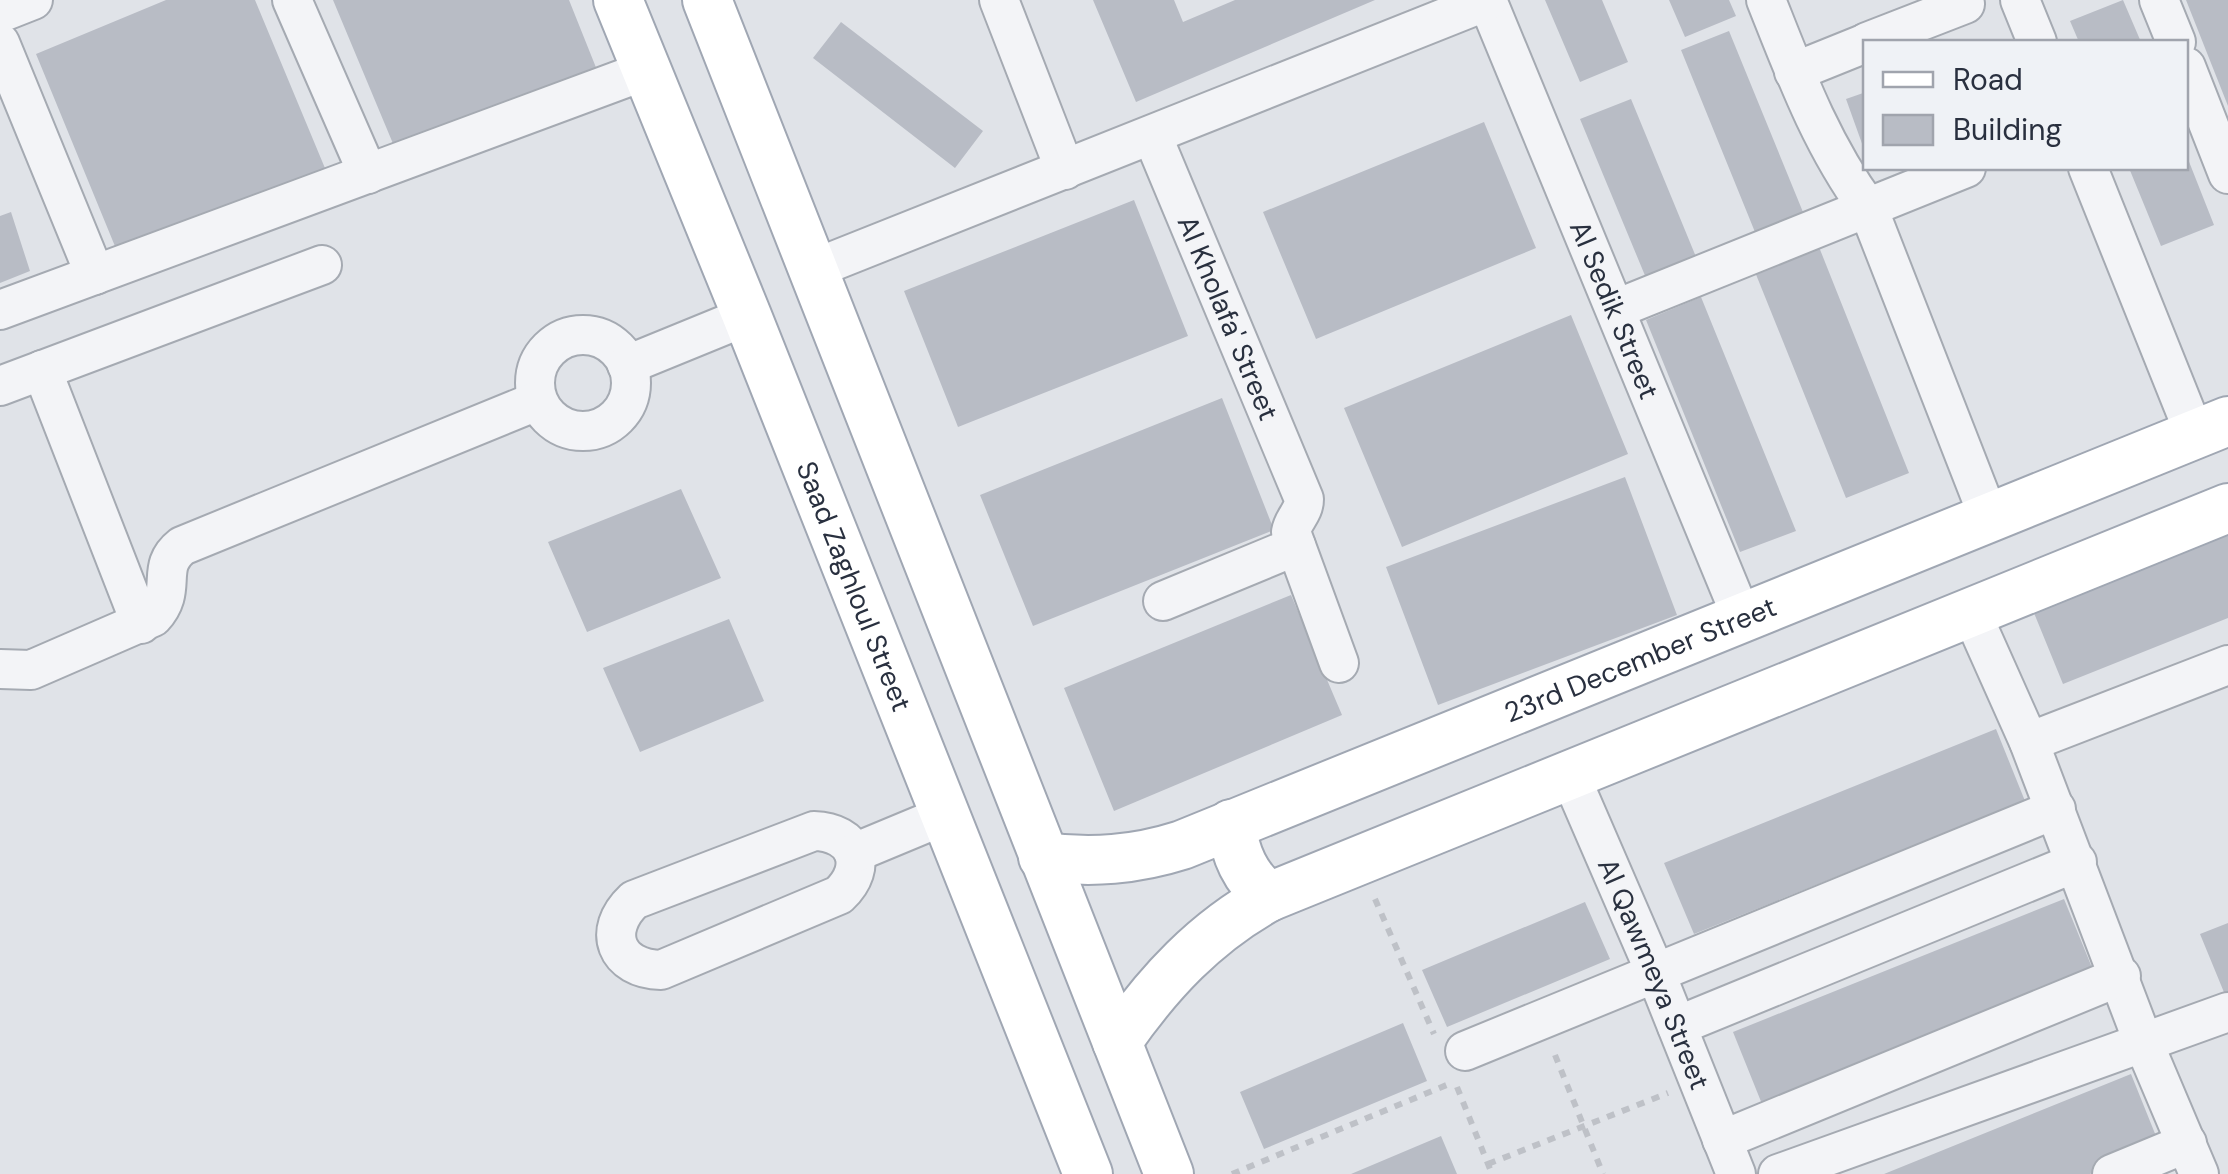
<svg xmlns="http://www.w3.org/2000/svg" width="2228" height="1174" viewBox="0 0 2228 1174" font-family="'DM Sans',sans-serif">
	<rect width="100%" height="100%" fill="#e0e3e8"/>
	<path fill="#b8bcc5" d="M166 0H255L327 173 119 256 36 54Z
		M333 0H569L597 70 394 146Z
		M1093 0H1174L1183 22 1235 0H1375L1136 102Z
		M1545 0H1602L1628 62 1580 82Z
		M1669 0H1729L1736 16 1685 37Z
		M2123 0 2141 42H2079L2070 21Z
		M2186 0H2228V106Z
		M841 22 983 131 955 168 813 58Z
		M1729 31 1805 217 1757 237 1681 50Z
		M1866 92V152H1865L1846 99Z
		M1631 99 1701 269 1651 290 1580 119Z
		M1484 122 1536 248 1316 339 1263 212Z
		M2186 154 2214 225 2161 246 2129 168H2186Z
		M1134 200 1188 336 958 427 904 291Z
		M11 212 30 271 0 283V216Z
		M1819 247 1909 473 1846 498 1755 272Z
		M1701 297 1796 531 1740 552 1646 320Z
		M1571 315 1628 454 1402 547 1344 408Z
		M1222 398 1274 530 1033 626 980 495Z
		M1625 477 1677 615 1438 705 1386 567Z
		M681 489 721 578 587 632 548 542Z
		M2228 534V618L2063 684 2034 613Z
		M1291 595 1342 715 1114 811 1064 688Z
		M729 619 764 701 640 752 603 668Z
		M1996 729 2025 801 1694 934 1664 863Z
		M2064 899 2093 970 1762 1104 1733 1032Z
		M1585 902 1610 959 1447 1027 1422 970Z
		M2228 923V1002L2200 934Z
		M1403 1023 1427 1081 1264 1149 1240 1092Z
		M2131 1074 2160 1146 2090 1174H1884Z
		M1441 1136 1457 1174H1351Z"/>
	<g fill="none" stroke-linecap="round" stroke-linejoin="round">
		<g stroke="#a5aab2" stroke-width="42">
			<g id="minor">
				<path d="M292 0 368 174"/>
				<path d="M999 0 1065 170"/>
				<path id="s1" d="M1487 0 1742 618"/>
				<path d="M1766 0C1795 73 1821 144 1868 208L1989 518"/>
				<path d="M2020 0 2037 42"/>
				<path d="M2159 0 2176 42"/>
				<path d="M0 13 33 0"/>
				<path d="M1867 42 1965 4"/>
				<path d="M0 43 95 275"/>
				<path d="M2186 67 2228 174"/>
				<path d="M1794 72 1866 43"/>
				<path id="s2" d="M1152 135 1304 499C1304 513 1293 519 1291 532L1339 663"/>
				<path d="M2088 168 2195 435"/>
				<path d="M811 270 1487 1"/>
				<path d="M1616 309 1966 168"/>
				<path d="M0 310 647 70"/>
				<circle cx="583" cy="383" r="48"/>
				<path d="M627 365 747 316"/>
				<path d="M42 370 141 624"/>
				<path d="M0 386 322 265"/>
				<path d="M1163 601 1296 546"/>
				<path d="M1971 612 2029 742 2144 1044 2199 1174"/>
				<path d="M0 669 31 670 153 617C179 589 154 568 182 546L537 401"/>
				<path d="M2029 742 2228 665"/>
				<path id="s3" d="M1569 773 1656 974 1736 1174"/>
				<path d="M814 831C855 832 870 866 839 895L661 970C616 969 601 931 634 900Z"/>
				<path d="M854 853 943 816"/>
				<path d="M1677 1026 2077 862"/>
				<path d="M1465 1051 2056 809"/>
				<path d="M1722 1140 2121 976"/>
				<path d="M1778 1174 2228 1012"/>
				<path d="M2112 1174 2187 1143"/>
			</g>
		</g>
		<g stroke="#a0a7b3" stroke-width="52">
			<g id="major">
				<path id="s4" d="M618 0 747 316 1088 1174"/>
				<path d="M707 0 1169 1174"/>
				<path d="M1231 824C1235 854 1245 878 1269 897"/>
				<path id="s5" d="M1043 857C1092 863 1135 860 1182 845L2228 421"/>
				<path d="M1117 1042C1158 983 1205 932 1269 897L2228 508"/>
			</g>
		</g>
		<path stroke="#bec1c7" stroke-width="6" stroke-dasharray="8 8" stroke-linecap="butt" d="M1375 899 1434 1034
			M1555 1055 1603 1174
			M1457 1087 1492 1174
			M1488 1164 1668 1093
			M1232 1174 1449 1084"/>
		<use href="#minor" stroke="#f3f4f7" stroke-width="38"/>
		<use href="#major" stroke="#fff" stroke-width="48"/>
	</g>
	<g text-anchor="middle" stroke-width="8" stroke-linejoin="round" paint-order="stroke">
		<g font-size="28" fill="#29303f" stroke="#eff2f6">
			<text dy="10" stroke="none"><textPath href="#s1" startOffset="335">Al Sedik Street</textPath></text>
			<text dy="10" stroke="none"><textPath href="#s2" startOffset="198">Al Kholafa' Street</textPath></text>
			<text dy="10" stroke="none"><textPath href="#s4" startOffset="632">Saad Zaghloul Street</textPath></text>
			<text dy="10" stroke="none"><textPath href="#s5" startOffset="635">23rd December Street</textPath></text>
			<text dy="10" stroke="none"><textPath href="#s3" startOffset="218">Al Qawmeya Street</textPath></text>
		</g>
	</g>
	<rect x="1863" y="40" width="325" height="130" fill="#eff2f6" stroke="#a0a4ad" stroke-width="2.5"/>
	<rect x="1883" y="72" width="50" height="15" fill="#ffffff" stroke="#a0a4ad" stroke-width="2.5"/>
	<text x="1953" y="90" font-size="30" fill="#29303f">Road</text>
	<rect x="1883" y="115" width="50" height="30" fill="#b8bcc5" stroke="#a0a4ad" stroke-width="2.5"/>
	<text x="1953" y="140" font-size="30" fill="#29303f">Building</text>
</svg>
